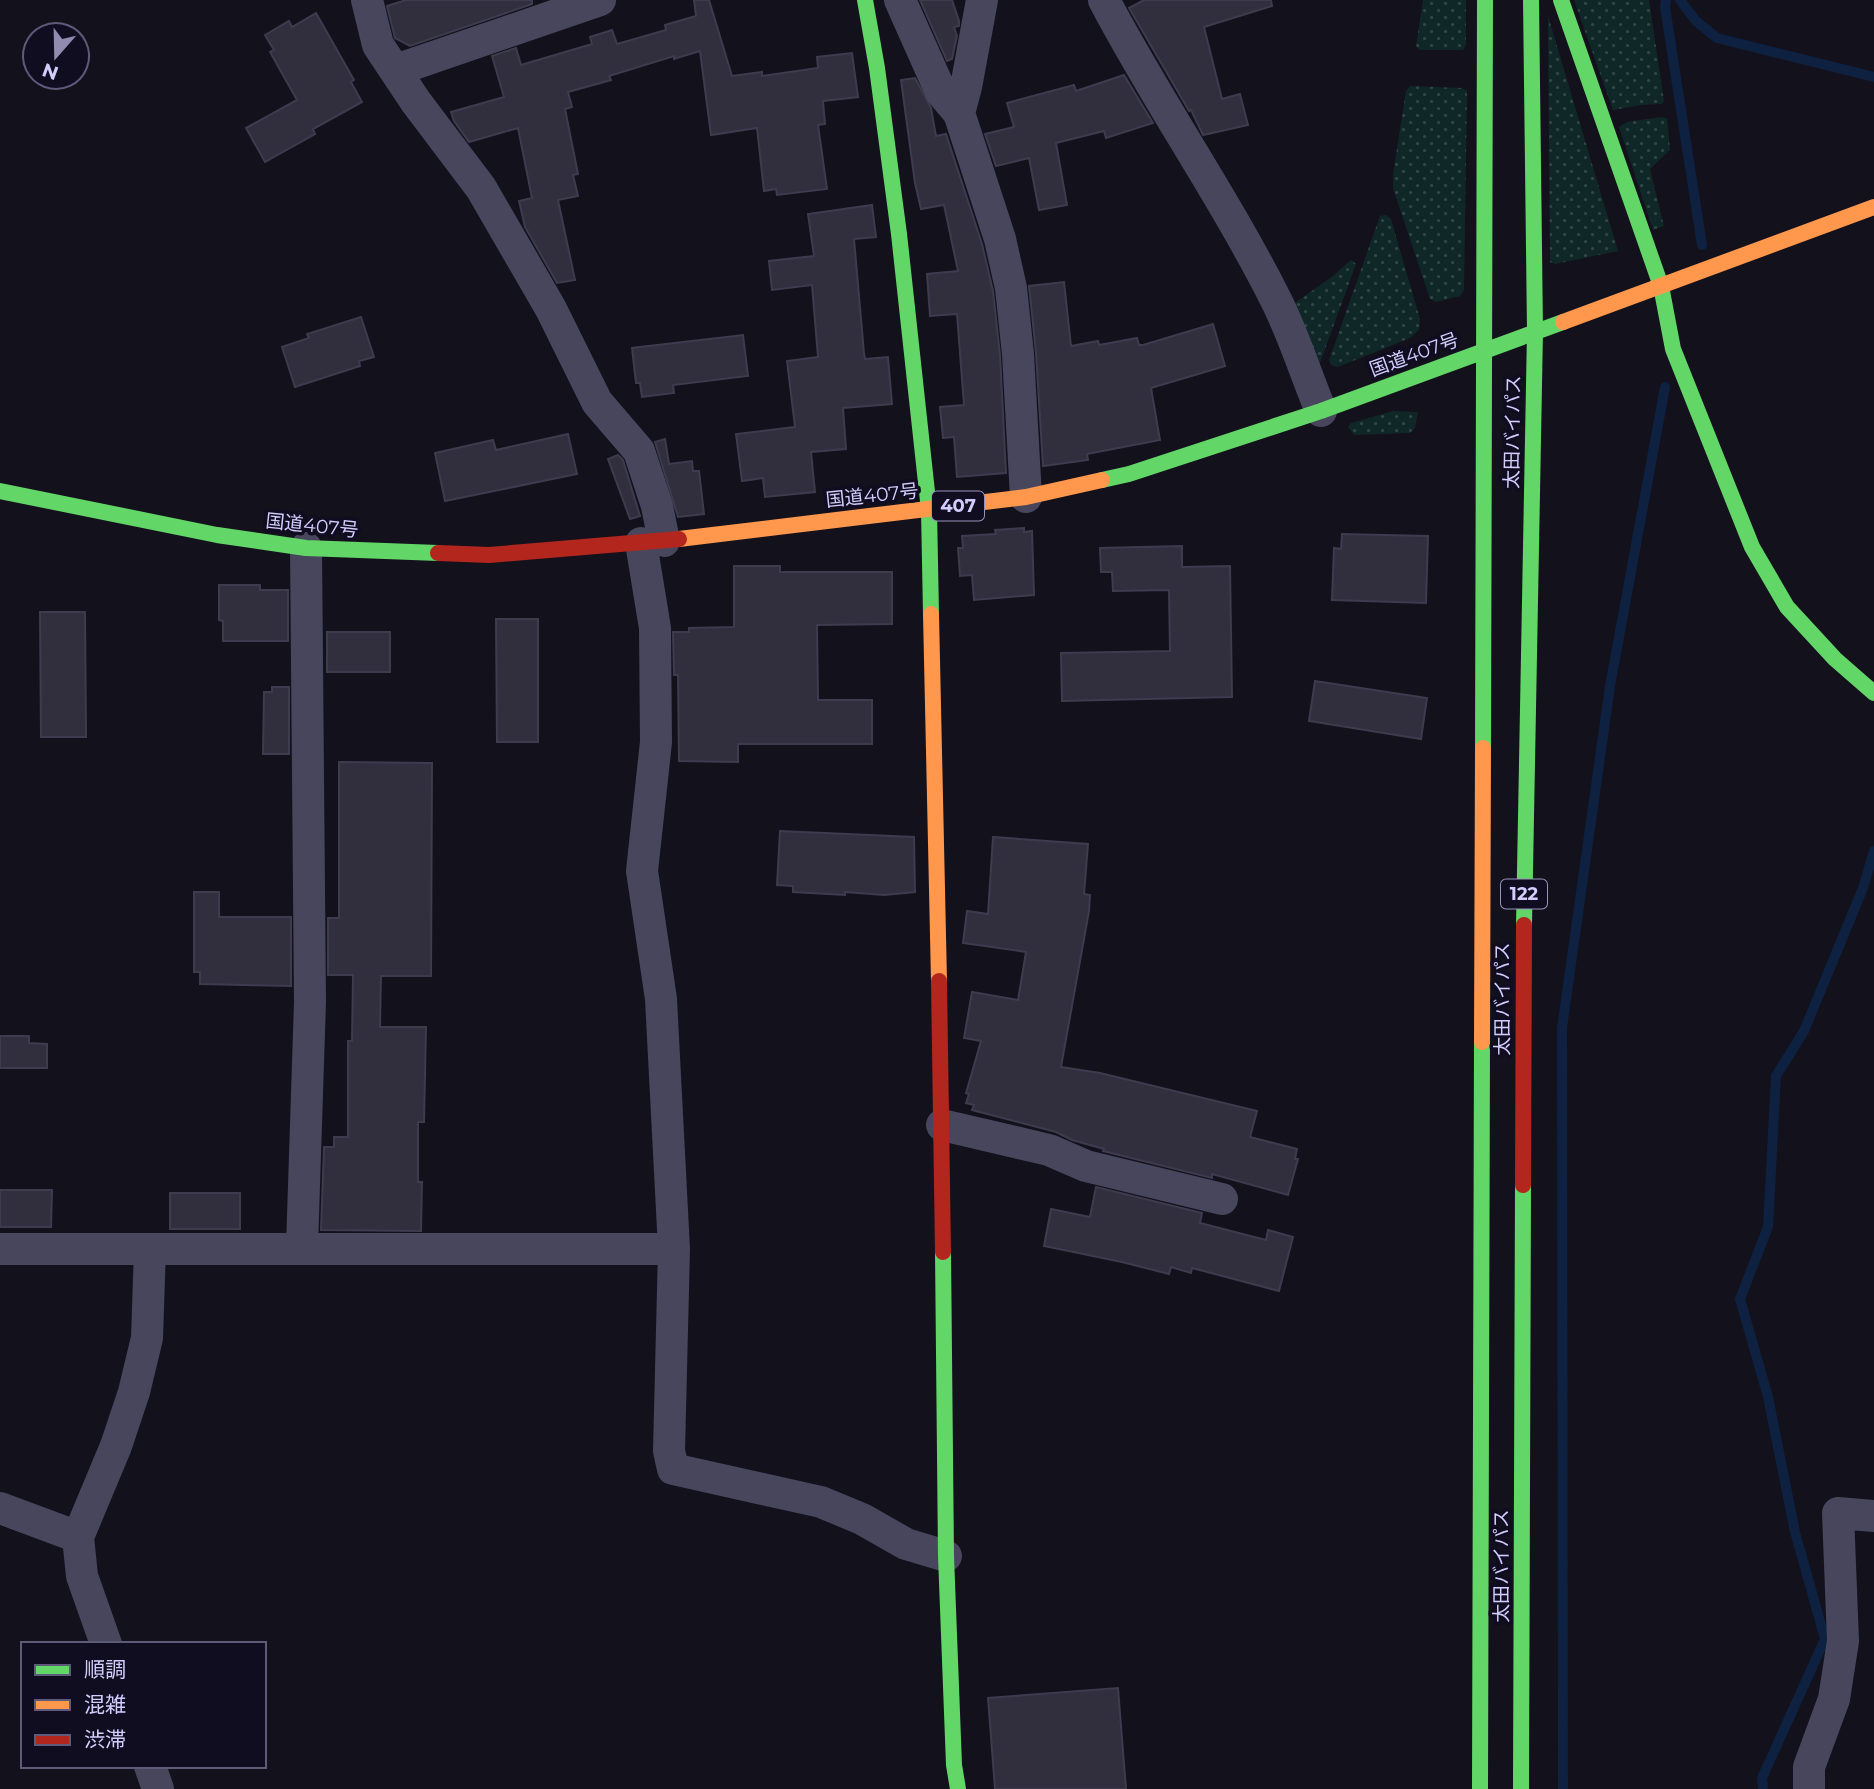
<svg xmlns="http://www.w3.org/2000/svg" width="1874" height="1789" viewBox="0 0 1874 1789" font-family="Montserrat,'Noto Sans JP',sans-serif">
	<defs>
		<pattern id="grass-dots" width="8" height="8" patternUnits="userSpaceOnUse" patternTransform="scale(1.75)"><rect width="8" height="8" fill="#102727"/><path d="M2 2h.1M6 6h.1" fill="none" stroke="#324547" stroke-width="1.8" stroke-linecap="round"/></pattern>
	</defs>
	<rect width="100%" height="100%" fill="#13111c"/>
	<path fill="url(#grass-dots)" d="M1423 0H1466V45L1463 50H1420L1416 46Z
		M1574 0H1649L1664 101 1662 104 1641 105 1613 110Z
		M1548 16 1618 251 1555 264 1550 262Z
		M1410 86 1462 88 1467 91 1464 290 1460 296 1436 302 1430 299 1393 188V174L1406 91Z
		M1661 117 1667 118 1670 150 1650 169 1664 226 1653 230 1619 127 1627 122Z
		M1386 215 1391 219 1420 319 1419 330 1410 338 1338 367 1331 365 1329 360 1380 216Z
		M1351 260 1356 264 1317 371 1289 307 1333 276Z
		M1393 411 1418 412 1415 428 1410 433 1354 435 1348 427 1351 423Z"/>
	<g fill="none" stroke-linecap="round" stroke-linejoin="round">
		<path stroke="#0e2140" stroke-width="10" d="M1666 0 1665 7 1702 245
			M1680 0 1696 21 1717 38 1874 77
			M1563 1789 1562 1028 1610 686 1665 387
			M1763 1789 1762 1778 1825 1639 1795 1532 1768 1397 1740 1299 1768 1227 1776 1076 1804 1031 1863 888 1874 851"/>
	</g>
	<path fill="#312f3e" stroke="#3e3b4f" stroke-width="2" d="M406 0H532V4L410 46 395 38 387 6Z
		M694 0H709L732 76 762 72V76L818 68 817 57 852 53 858 97 823 101 825 124 818 125 827 189 777 195 776 189 764 191 757 128 711 135 700 51 674 59V56L609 76 611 80 568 92 572 107 565 109 578 174 573 175 578 196 558 200 575 280 557 283 525 227 519 201 532 198 518 128 469 142 454 121 451 112 504 97 492 56 516 48 521 65 592 44 590 37 612 30 617 44 666 30 665 25 696 16Z
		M920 0H952L959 21V26L954 27 957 36 952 59 947 61Z
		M1144 0H1271L1272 6 1204 27 1222 99 1240 94 1248 125 1203 135 1191 110 1189 111 1185 104 1129 8Z
		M316 13 354 80 351 82 362 102 313 129 315 134 265 162 246 128 297 100 270 52 274 50 265 35 289 21 292 27Z
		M1124 75 1153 123 1106 138 1104 131 1056 143 1067 205 1039 210 1029 158 996 166 985 134 1014 127 1007 103 1074 85 1076 91Z
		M915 78 931 108 936 136 946 134 982 244 993 291 1000 355 1006 473 957 477 954 437 943 438 940 407 964 405 957 314 930 316 927 274 958 271 944 205 921 209 915 183 901 80Z
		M872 205 876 237 854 239 864 353 865 359 888 357 892 404 843 408 846 449 811 452 815 492 765 497 763 478 742 481 736 434 795 427 787 361 818 357 812 285 772 290 769 261 814 256 808 214Z
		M1064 282 1071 346 1098 341 1099 345 1137 338 1139 345H1143L1213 324 1225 366 1151 388 1160 440 1087 454 1088 460 1043 466 1036 353 1029 286Z
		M361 317 374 357 359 361 360 366 295 387 282 347 309 338 307 334Z
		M743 335 748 376 673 385 674 393 642 397 640 383H636L632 348Z
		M568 434 577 474 445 501 435 453 493 440 496 450Z
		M665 439 669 464 692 461 693 471H699L704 514 678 517 655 442Z
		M618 455 623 460 640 516 630 519 608 459Z
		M1024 528V532L1032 531 1034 595 974 600 972 575 960 576 958 548H963L962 536 996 534 995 530Z
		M1342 534 1428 536 1426 603 1332 600 1334 548 1341 549Z
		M1182 546V567L1230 566 1232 697 1062 701 1061 653 1170 651 1169 590 1113 591 1112 572H1101L1100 548Z
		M734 566H780V572H892V624L817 625 818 700H872V744H738V762L679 761 678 675H674L673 632H689V628L734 627Z
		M219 585H260V590H288V641H223V621L219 620Z
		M40 612H85L86 737H41Z
		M496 619H538V742H497Z
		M327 632H390V672H327Z
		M1315 681 1427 698 1421 739 1309 721Z
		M272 687H289V754H263L264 692H272Z
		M339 762 432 763 431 976H381L380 1027H426L424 1122H418V1182H422L421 1231 321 1230 324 1147H334V1137H348V1041H352L353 975H328V918H339Z
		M780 831 914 837 915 892 884 895 845 892V895L793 892V886L777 885Z
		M993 837 1088 844 1084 894 1090 895 1089 911 1061 1067 1100 1073 1257 1111 1250 1137 1297 1149 1295 1159H1298L1288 1195 1212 1174V1178L1103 1151 1104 1149 1072 1140 1056 1132 972 1110 974 1105 966 1103 969 1094 966 1093 981 1041 964 1038 972 992 1018 1000 1026 952 963 943 967 911 988 914Z
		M194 892H219V917H291V986L200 984V972H194Z
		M0 1036H29V1043L47 1044V1068H0Z
		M1096 1187 1202 1213 1200 1223 1266 1240 1268 1230 1293 1237 1279 1291 1192 1268 1191 1273 1171 1267 1169 1274 1122 1262 1044 1246 1051 1209 1090 1217Z
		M0 1190H52L51 1227H0Z
		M170 1193H240V1229H170Z
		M1118 1688 1126 1789H995L988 1698Z"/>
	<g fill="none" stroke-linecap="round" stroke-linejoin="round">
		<path stroke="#47465d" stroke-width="32" d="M367 0 378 45 416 102 481 188 551 309 597 402 639 451 657 506 664 541
			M900 0 941 92 959 113
			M982 0 966 87 959 113 1000 239 1011 288 1018 354 1026 497
			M1104 0C1158 103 1225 198 1277 302 1294 336 1306 375 1321 411
			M396 70 600 0
			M641 543 655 628 656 742 642 871 661 999 674 1249 669 1451 673 1469 821 1502 862 1519 906 1544 946 1556
			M942 1125 1049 1150 1086 1166 1222 1199
			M302 1247 310 1002 306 548
			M0 1249H674
			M0 1508 78 1537
			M106 1644 82 1576 78 1537 116 1446 134 1392 147 1338 150 1249
			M150 1766 158 1789
			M1809 1789V1767L1834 1699 1843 1641 1838 1513 1874 1516"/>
		<path stroke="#63d668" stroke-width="16" d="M865 0 877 68 899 234 929 510 931 614
			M1561 0 1661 286 1673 349 1752 547 1787 607 1835 659 1874 693
			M1102 480 1129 474 1321 411 1563 322
			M0 491 217 535 306 548 438 553
			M1483 748 1485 0
			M1524 925 1535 331 1531 0
			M943 1252 946 1556 954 1765 958 1789
			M1480 1789 1482 1042
			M1521 1789 1523 1185"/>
		<path stroke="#ff974d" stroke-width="16" d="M1563 322 1874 207
			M679 539 1026 497 1102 480
			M931 614 939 981
			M1482 1042 1483 748"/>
		<path stroke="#b3261e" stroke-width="16" d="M438 553 489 555 679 539
			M939 981 943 1252
			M1523 1185 1524 925"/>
	</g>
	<g text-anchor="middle" stroke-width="7" stroke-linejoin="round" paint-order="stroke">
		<g fill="#100d20" stroke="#9893bb" stroke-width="2">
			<rect x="932" y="491.5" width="52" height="29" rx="5"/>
			<rect x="1501" y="879.5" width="46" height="29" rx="5"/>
		</g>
		<g font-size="18" font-weight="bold" fill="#d3cdfe">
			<text x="958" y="512">407</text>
			<text x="1524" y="900">122</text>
		</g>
		<g font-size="19" fill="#d3cdfe" stroke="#100d20">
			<text transform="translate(1414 354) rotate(-20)" y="7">国道407号</text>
			<text transform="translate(1512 432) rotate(-89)" y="7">太田バイパス</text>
			<text transform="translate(872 495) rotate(-6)" y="7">国道407号</text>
			<text transform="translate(312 525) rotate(6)" y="7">国道407号</text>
			<text transform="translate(1502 999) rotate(-90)" y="7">太田バイパス</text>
			<text transform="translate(1501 1566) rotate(-90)" y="7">太田バイパス</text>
		</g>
	</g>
	<rect x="21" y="1642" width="245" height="126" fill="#100d20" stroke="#5e5a79" stroke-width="2"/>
	<rect x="35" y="1665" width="35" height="10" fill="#63d668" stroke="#5e5a79" stroke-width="2"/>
	<text x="84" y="1677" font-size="21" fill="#d3cdfe">順調</text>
	<rect x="35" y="1700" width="35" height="10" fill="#ff974d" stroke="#5e5a79" stroke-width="2"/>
	<text x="84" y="1712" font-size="21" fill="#d3cdfe">混雑</text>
	<rect x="35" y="1735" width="35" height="10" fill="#b3261e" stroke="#5e5a79" stroke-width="2"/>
	<text x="84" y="1747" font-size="21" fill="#d3cdfe">渋滞</text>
	<g transform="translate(56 56) rotate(200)"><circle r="33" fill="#100d20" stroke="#5e5a79" stroke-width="2"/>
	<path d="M0-5L12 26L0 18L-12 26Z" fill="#908baf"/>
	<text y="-10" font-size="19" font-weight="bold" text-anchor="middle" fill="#d3cdfe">N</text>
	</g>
</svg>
